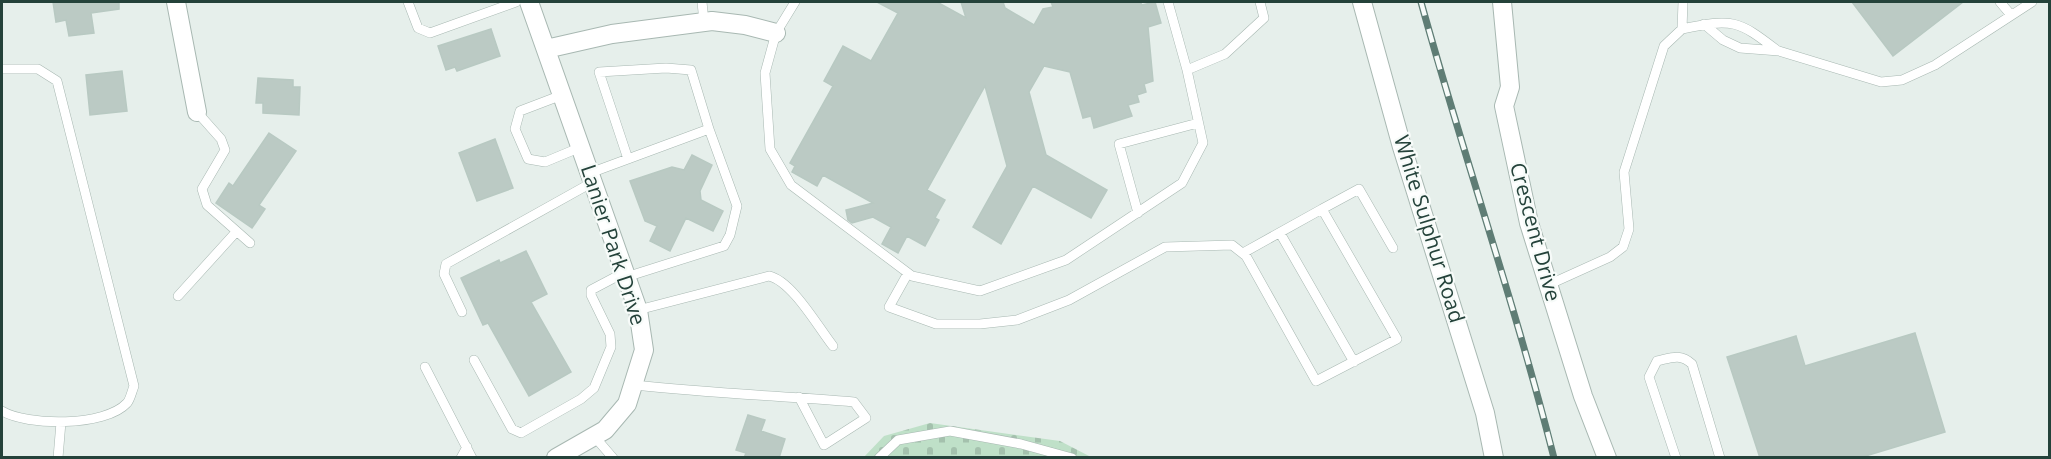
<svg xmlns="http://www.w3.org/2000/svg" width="2051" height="459" viewBox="0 0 2051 459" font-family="'Open Sans',sans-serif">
	<defs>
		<pattern id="cemetery-stones" width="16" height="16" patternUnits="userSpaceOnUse" patternTransform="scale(1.5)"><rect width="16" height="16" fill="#bfe0c8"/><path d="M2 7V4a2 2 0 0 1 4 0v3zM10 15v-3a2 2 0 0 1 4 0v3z" fill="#a4c1ad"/></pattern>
	</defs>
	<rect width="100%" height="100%" fill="#e6efeb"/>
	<path fill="url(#cemetery-stones)" d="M930 423 1060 441 1091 457 863 458 884 436Z"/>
	<path fill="#bbcac4" stroke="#b8c9c2" stroke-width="1.5" d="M53 2H119V9L91 13 94 33 69 36 66 20 56 22Z
		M877 2H937L966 18 961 2H1003L1005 8 1034 25 1043 9 1053 7 1051 2H1140L1142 5 1155 2 1161 23 1148 27 1153 81 1144 84 1146 92 1137 95 1139 102 1128 105 1132 116 1094 128 1091 116 1083 118 1070 72 1044 66 1029 92 1046 155 1107 190 1091 218 1033 186 1001 244 973 227 1007 166 985 86 927 190 945 200 935 218 939 220 925 246 907 236 898 253 882 244 891 227 873 217 852 223 848 220 846 210 873 203 823 175 817 186 792 172 795 166 790 163 833 86 824 81 843 46 871 61 898 13Z
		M1852 2H1963L1893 56Z
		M491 29 500 56 457 71 455 67 446 70 438 46Z
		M122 71 127 111 90 115 86 75Z
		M258 78 293 80V87H300L299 115 263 113V103H256Z
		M269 133 296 151 259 205 265 209 252 228 216 203 229 183 233 186Z
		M495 139 513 188 477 201 459 153Z
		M692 155 712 165 700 191 701 200 723 211 713 231 686 218 670 251 650 241 657 226 645 221 630 181 672 167 684 170Z
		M526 251 547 294 531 302 571 372 529 396 488 323 483 325 461 278 499 260 500 263Z
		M1915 333 1945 432 1859 458H1760L1727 357 1796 336 1805 366Z
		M748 415 765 420 761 431 785 439 779 458H744L746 453 736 450Z"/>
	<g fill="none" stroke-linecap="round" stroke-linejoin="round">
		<g stroke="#a8b8b2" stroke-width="10">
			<path id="service" d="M408 2 418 28 430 33 516 2
				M702 2 704 22
				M795 2 776 33 765 73 770 149 791 185 912 276 980 291 1066 260 1182 183 1203 143 1187 70 1168 2
				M2000 2 2011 15
				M1704 24 1723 40 1740 48 1779 51 1881 82 1902 80 1935 65 2032 2
				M1682 29C1733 18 1738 20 1778 51
				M2 69H38L57 81 134 386C132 391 130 400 127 403 105 427 27 426 2 411
				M1187 70 1225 54 1264 18 1260 2
				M562 95 520 111 515 129 528 159 545 162 581 147
				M197 112 221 139 225 150 202 189 207 205 250 243
				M590 173 709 129 691 70 666 68 599 72 628 159
				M1138 213 1119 144 1198 123
				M1280 233 1354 362
				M1243 253 1322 209
				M908 273 889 307 936 324H980L1017 320 1069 300 1165 247 1232 245 1246 256 1316 381 1397 339 1322 209 1359 189 1393 248
				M626 277 724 246 730 235 737 206 709 129
				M1548 285 1610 257 1623 247 1629 229 1624 172 1664 46 1682 29 1683 2
				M178 296 236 232
				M638 310 769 276C792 281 818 327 833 346
				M462 312 444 274 446 264 593 182
				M474 360 512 429 521 433 581 399 594 388 611 347 610 334 591 295V290L625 272
				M425 367 472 458
				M635 385C708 393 781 396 854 402L866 418 824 445 799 397
				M594 436 613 458
				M58 458 61 422
				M461 458 467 447
				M879 458 898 440 950 431 1021 444 1072 458
				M1676 458 1649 377 1657 361C1671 358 1680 353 1692 364L1720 458"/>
		</g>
		<g stroke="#a8b8b2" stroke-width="20">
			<path id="minor" d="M176 2 197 112
				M529 2 638 310 644 350 627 404 605 430 556 458
				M1502 2 1510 87 1504 106 1529 223 1583 396 1607 458
				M546 49 612 34 712 21 745 25 776 33"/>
		</g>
		<g stroke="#a8b8b2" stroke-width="20">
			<path id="tertiary" d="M1362 2 1402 147 1485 413 1494 458"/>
		</g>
		<use href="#service" stroke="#fff" stroke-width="9"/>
		<use href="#minor" stroke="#fff" stroke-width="18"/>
		<use href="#tertiary" stroke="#fff" stroke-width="18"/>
		<g stroke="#5f7d75" stroke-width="7">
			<path id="rail" d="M1421 2C1463 154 1515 304 1554 458"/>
		</g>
		<use href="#rail" stroke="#f7fbf9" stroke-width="4.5" stroke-dasharray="14" stroke-linecap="butt"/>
	</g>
	<g text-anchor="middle" stroke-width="4.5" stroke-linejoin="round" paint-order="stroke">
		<g font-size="21" fill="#24423a" stroke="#f7fbf9">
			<text transform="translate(1429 229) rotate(73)" y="7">White Sulphur Road</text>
			<text transform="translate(1535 232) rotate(75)" y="7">Crescent Drive</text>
			<text transform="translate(613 245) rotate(72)" y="7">Lanier Park Drive</text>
		</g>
	</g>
	<rect width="2051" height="459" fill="none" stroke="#24423a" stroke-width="6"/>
</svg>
